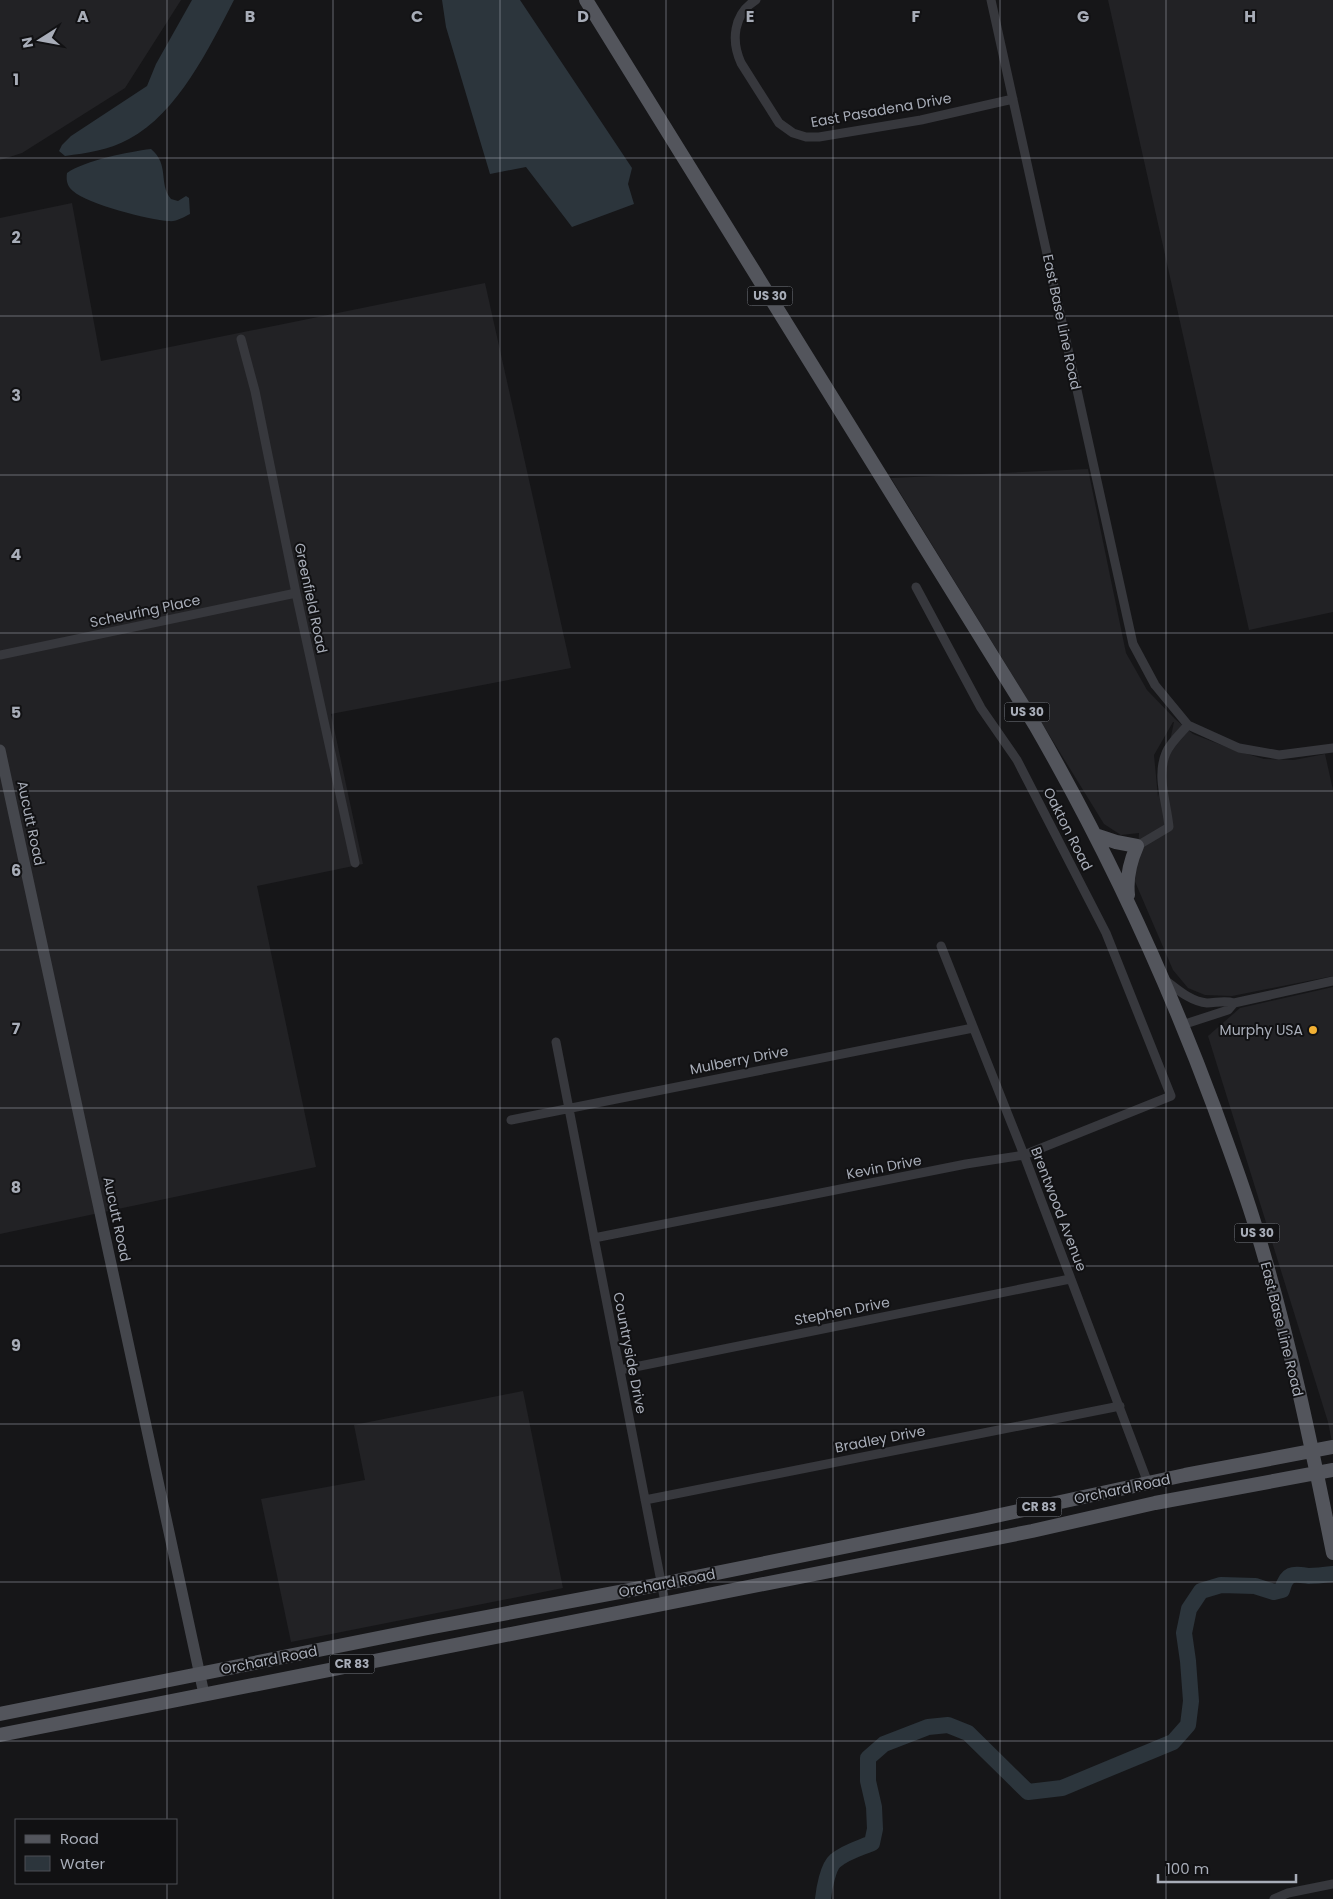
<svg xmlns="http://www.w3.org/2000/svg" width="1333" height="1899" viewBox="0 0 1333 1899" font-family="Poppins,sans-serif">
	<rect width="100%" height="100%" fill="#161618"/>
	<path fill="#222225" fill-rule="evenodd" d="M0 0H181L125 88 22 153 0 160Z
		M1108 0H1333V612L1249 630Z
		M72 203 101 361 485 283 571 668 331 714 363 864 257 886 316 1167 0 1234V218Z
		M1088 469 1126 653 1147 690 1175 719 1193 734 1237 751 1264 759 1294 760 1325 754 1333 790V976L1232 996 1205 995 1188 988 1173 970 1133 877 1137 862 1139 833 1121 835 1104 824 891 478ZM1173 722H1174L1158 797 1154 755Z
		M1333 987V1447L1328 1422 1208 1036 1240 1008Z
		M523 1391 563 1588 291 1642 261 1499 365 1480 354 1425Z"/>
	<path fill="#2c353c" d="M192 0H234C209 48 178 113 129 139 109 150 87 153 65 156L59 151 62 145 71 136 147 86 156 64Z
		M442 0H520L632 168 628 184 634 204 572 227 526 167 490 174 446 27Z
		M151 149C170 165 158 183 171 199L178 201 186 196 189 198 190 214C184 217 176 222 169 221 149 220 87 204 73 191 67 186 66 180 67 173 86 160 128 152 151 149Z"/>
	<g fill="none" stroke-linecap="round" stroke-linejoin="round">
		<path stroke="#2c353c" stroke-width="16" d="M823 1899C824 1889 828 1867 835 1861 845 1852 860 1848 872 1843L875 1829 874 1807 868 1781V1758L884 1744 928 1727 948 1725 968 1733 1028 1792 1062 1788 1173 1742 1188 1725 1191 1701 1188 1661 1184 1633 1189 1609 1201 1591 1221 1585 1255 1586 1274 1592 1282 1590C1287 1572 1293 1574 1309 1576 1317 1576 1325 1575 1333 1574"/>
		<path stroke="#37383d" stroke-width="9" d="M756 0C733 14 731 41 741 63L779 123 793 133 806 137H819L921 120 1013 99
			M991 0 1133 644 1155 685 1188 725 1239 748 1279 755 1333 748
			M241 339 255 391 296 593 355 863
			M0 655 296 593
			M1137 846 1169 827C1167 804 1156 776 1166 753 1170 743 1181 733 1188 725
			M941 946 1024 1155 1148 1483
			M1165 980C1177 989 1191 1002 1207 1003 1216 1003 1224 1000 1234 1003L1333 981
			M1182 1025 1228 1010 1234 1003
			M556 1042 665 1602
			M511 1120 973 1028
			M594 1238 966 1164 1024 1155 1171 1096 1106 933 1017 760 981 708 916 587
			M620 1370 1070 1279
			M645 1500 1120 1406
			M1274 1899 1288 1893 1333 1884"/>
		<path stroke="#45474d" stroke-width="11" d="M0 750 204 1694"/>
		<path stroke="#53555c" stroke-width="14" d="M586 0 1035 725C1106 848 1165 975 1214 1107 1228 1146 1243 1185 1255 1225 1288 1332 1311 1443 1333 1553
			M1095 835 1116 842 1137 846C1130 862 1126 877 1128 895
			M0 1714 428 1628 662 1584 977 1520 1185 1475 1333 1447
			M0 1735 1032 1531 1155 1503 1333 1470"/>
	</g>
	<path fill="none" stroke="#a8adb8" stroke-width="1" stroke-opacity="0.55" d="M167 0V1820M333 0V1899M500 0V1899M666 0V1899M833 0V1899M1000 0V1899M1166 0V1899M0 158H1333M0 316H1333M0 475H1333M0 633H1333M0 791H1333M0 950H1333M0 1108H1333M0 1266H1333M0 1424H1333M0 1582H1333M0 1741H1333M167 1883V1899"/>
	<circle fill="#f2b134" stroke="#111113" stroke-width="2" cx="1313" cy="1030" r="5"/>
	<g text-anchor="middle" stroke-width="4" stroke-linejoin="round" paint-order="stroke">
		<g fill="#111113" stroke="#7b7e86" stroke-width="1">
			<rect x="747.5" y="286.5" width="45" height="19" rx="4"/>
			<rect x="1004.5" y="702.5" width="45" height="19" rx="4"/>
			<rect x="1234.5" y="1223.5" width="45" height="19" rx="4"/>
			<rect x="1016.5" y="1497.5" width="45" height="19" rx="4"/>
			<rect x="329.5" y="1654.5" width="45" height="19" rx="4"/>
		</g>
		<g font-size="12" font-weight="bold" fill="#a8adb8">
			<text x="770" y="300">US 30</text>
			<text x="1027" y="716">US 30</text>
			<text x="1257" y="1237">US 30</text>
			<text x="1039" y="1511">CR 83</text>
			<text x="352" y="1668">CR 83</text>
		</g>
		<g font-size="14" fill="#a8adb8" stroke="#111113">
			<text transform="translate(881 110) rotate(-10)" y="5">East Pasadena Drive</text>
			<text transform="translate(1062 322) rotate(78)" y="5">East Base Line Road</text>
			<text transform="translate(311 598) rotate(78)" y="5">Greenfield Road</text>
			<text transform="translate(145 611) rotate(-12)" y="5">Scheuring Place</text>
			<text transform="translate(31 823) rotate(78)" y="5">Aucutt Road</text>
			<text transform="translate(1068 829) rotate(63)" y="5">Oakton Road</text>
			<text transform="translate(739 1060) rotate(-11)" y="5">Mulberry Drive</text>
			<text transform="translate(884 1167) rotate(-11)" y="5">Kevin Drive</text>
			<text transform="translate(1059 1209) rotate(69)" y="5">Brentwood Avenue</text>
			<text transform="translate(117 1219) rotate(78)" y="5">Aucutt Road</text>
			<text transform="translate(842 1311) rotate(-11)" y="5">Stephen Drive</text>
			<text transform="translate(1282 1329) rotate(76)" y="5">East Base Line Road</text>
			<text transform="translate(630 1353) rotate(79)" y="5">Countryside Drive</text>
			<text transform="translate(880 1439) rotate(-11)" y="5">Bradley Drive</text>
			<text transform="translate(1122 1489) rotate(-12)" y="5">Orchard Road</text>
			<text transform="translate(667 1583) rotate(-11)" y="5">Orchard Road</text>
			<text transform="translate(269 1660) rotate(-11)" y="5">Orchard Road</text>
		</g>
		<g font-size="14" fill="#a8adb8" stroke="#111113" text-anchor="end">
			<text x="1303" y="1035">Murphy USA</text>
		</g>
	</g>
	<g font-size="16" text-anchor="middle" font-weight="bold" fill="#a8adb8" stroke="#111113" stroke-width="4" stroke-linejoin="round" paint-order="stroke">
		<text x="83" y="22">A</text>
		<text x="250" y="22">B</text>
		<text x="417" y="22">C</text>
		<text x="583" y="22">D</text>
		<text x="750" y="22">E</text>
		<text x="916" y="22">F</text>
		<text x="1083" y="22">G</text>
		<text x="1250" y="22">H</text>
		<text x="16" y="85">1</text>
		<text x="16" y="243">2</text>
		<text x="16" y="401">3</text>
		<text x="16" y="560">4</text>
		<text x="16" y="718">5</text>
		<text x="16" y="876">6</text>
		<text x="16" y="1034">7</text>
		<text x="16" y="1193">8</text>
		<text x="16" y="1351">9</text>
	</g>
	<rect x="15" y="1819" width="162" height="65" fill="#111113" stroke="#4d4f55"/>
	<rect x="25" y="1835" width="25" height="8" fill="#53555c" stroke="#4d4f55"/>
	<text x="60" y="1844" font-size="15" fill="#a8adb8">Road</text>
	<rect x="25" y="1856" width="25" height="15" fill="#2c353c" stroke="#4d4f55"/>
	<text x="60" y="1869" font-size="15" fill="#a8adb8">Water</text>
	<g transform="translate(40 40) rotate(259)" stroke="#111113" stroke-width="4" paint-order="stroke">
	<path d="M0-4L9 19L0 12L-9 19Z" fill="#a8adb8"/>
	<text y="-8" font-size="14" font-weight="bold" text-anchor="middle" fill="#a8adb8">N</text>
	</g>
	<path d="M1158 1874v8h138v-8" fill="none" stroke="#a8adb8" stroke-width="2.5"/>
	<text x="1166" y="1874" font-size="15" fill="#a8adb8" stroke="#111113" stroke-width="4" paint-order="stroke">100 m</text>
</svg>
